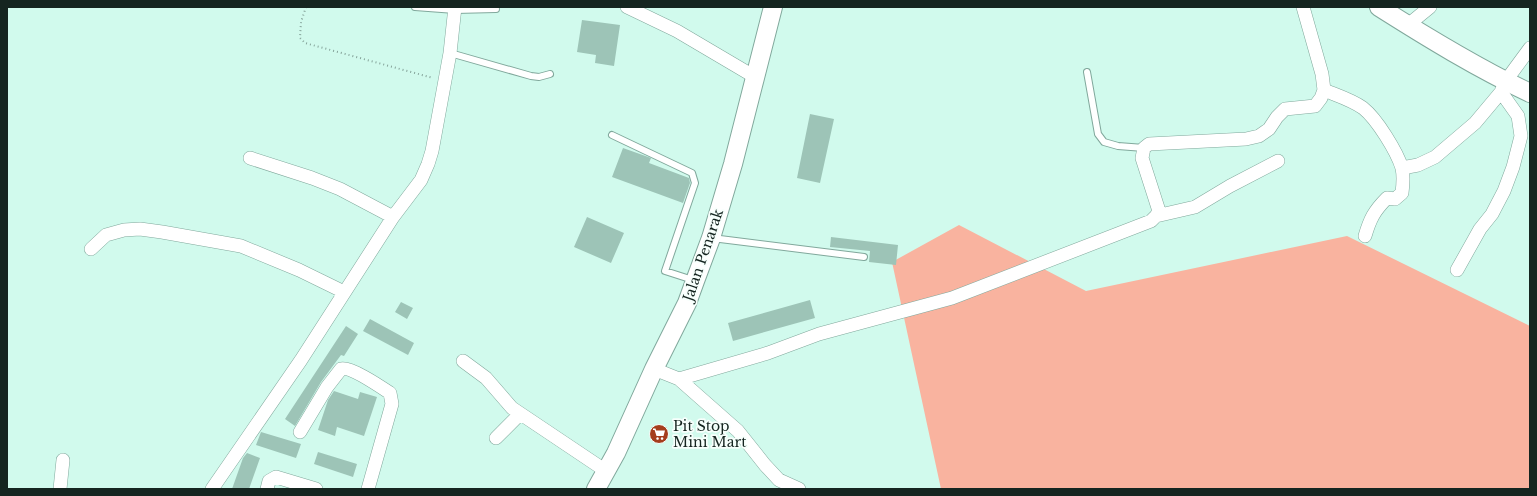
<svg xmlns="http://www.w3.org/2000/svg" width="1537" height="496" viewBox="0 0 1537 496" font-family="'Libre Baskerville',serif">
	<rect width="100%" height="100%" fill="#d1faed"/>
	<path fill="#f9b39f" d="M959 225 1086 291 1347 236 1530 326V489H941L892 262Z"/>
	<path fill="#9dc4b7" d="M582 20 620 25 614 66 595 63 596 55 577 52Z
		M810 114 834 119 820 183 797 178Z
		M623 148 651 158 649 163 689 178 690 183 683 203 612 177Z
		M587 217 624 233 611 263 574 247Z
		M831 237 898 245 896 265 869 262 870 251 830 247Z
		M810 300 815 318 733 341 728 323Z
		M401 302 413 308 407 319 395 312Z
		M370 319 414 343 408 355 363 331Z
		M346 326 358 334 344 356 341 355 321 382 295 426 285 419Z
		M334 391 358 399 360 392 377 397 364 436 337 427 335 436 318 430 328 400Z
		M261 432 301 444 296 458 256 445Z
		M318 452 357 464 353 477 314 464Z
		M247 453 260 458 249 489H232L243 458Z"/>
	<g fill="none" stroke-linecap="round" stroke-linejoin="round">
		<g stroke="#81a89c" stroke-width="8">
			<path id="lane" d="M415 7 455 10 496 9
				M450 53 531 76 539 77 550 74
				M1087 72 1098 134 1104 142 1118 146 1144 148
				M612 135 692 173 695 183 665 271 693 280
				M712 238 864 257"/>
		</g>
		<g stroke="#81a89c" stroke-width="14">
			<path id="street" d="M627 7 677 31 755 77
				M1408 25 1430 7
				M1324 90C1336 95 1352 100 1363 108 1377 119 1397 152 1402 168 1404 177 1403 185 1402 193L1395 199 1387 198C1374 211 1370 219 1365 236
				M250 158 312 178 340 189 393 217
				M1402 168 1418 165 1435 157 1475 123 1501 92 1505 82 1530 48
				M1156 216 1195 207 1230 186 1278 161
				M91 249 106 235 124 230 140 229 162 232 241 246 299 270 344 292
				M1457 270 1480 229 1492 214 1504 191 1513 167 1521 136 1518 116 1501 92
				M463 361 486 378 512 408 606 471
				M654 369 679 379 738 431 765 465 779 480 799 489
				M679 379 768 353 819 334 952 298 1151 221 1156 216 1159 211 1142 158 1144 148 1149 144 1246 139 1259 136 1269 129 1277 117 1285 109 1315 106 1321 98 1324 90 1322 74 1303 7
				M300 432 327 387 341 369C350 366 381 387 390 393L392 404 368 489
				M496 438 520 414
				M60 489 63 460
				M212 489 301 360 393 217 421 180 428 164 432 151 450 53 455 7
				M267 489 269 481 276 477 316 489"/>
		</g>
		<g stroke="#81a89c" stroke-width="20">
			<path id="secondary" d="M1379 7C1428 38 1477 68 1530 93
				M596 489 616 453 654 369 687 303 695 281 711 238 733 164 773 7"/>
		</g>
		<path stroke="#85a39a" stroke-width="2" stroke-dasharray="1 3" stroke-linecap="butt" d="M306 7 301 22 300 38 305 43 433 78"/>
		<use href="#lane" stroke="#fff" stroke-width="6"/>
		<use href="#street" stroke="#fff" stroke-width="13"/>
		<use href="#secondary" stroke="#fff" stroke-width="18"/>
	</g>
	<defs>
		<g id="supermarket-disc" transform="scale(1)"><circle r="9.5" fill="#a53d1d" stroke="#f7fffc"/><path d="M-6-5.5h2.5l.6 2H6L4.5 2H-2.5L-4.4-4H-6ZM-1.5 3.2a1.3 1.3 0 1 0 .1 0ZM3 3.2a1.3 1.3 0 1 0 .1 0Z" fill="#fff"/></g>
	</defs>
	<g fill-rule="evenodd">
		<use href="#supermarket-disc" x="659" y="434"/>
	</g>
	<g text-anchor="middle" stroke-width="3.5" stroke-linejoin="round" paint-order="stroke">
		<g font-size="14" fill="#152520" stroke="#f7fffc">
			<text transform="translate(703 255) rotate(-71)" y="5">Jalan Penarak</text>
		</g>
		<g font-size="14" fill="#152520" stroke="#f7fffc" text-anchor="start">
			<text x="673" y="431">Pit Stop<tspan x="673" dy="16">Mini Mart</tspan></text>
		</g>
	</g>
	<rect width="1537" height="496" fill="none" stroke="#152520" stroke-width="16"/>
</svg>
